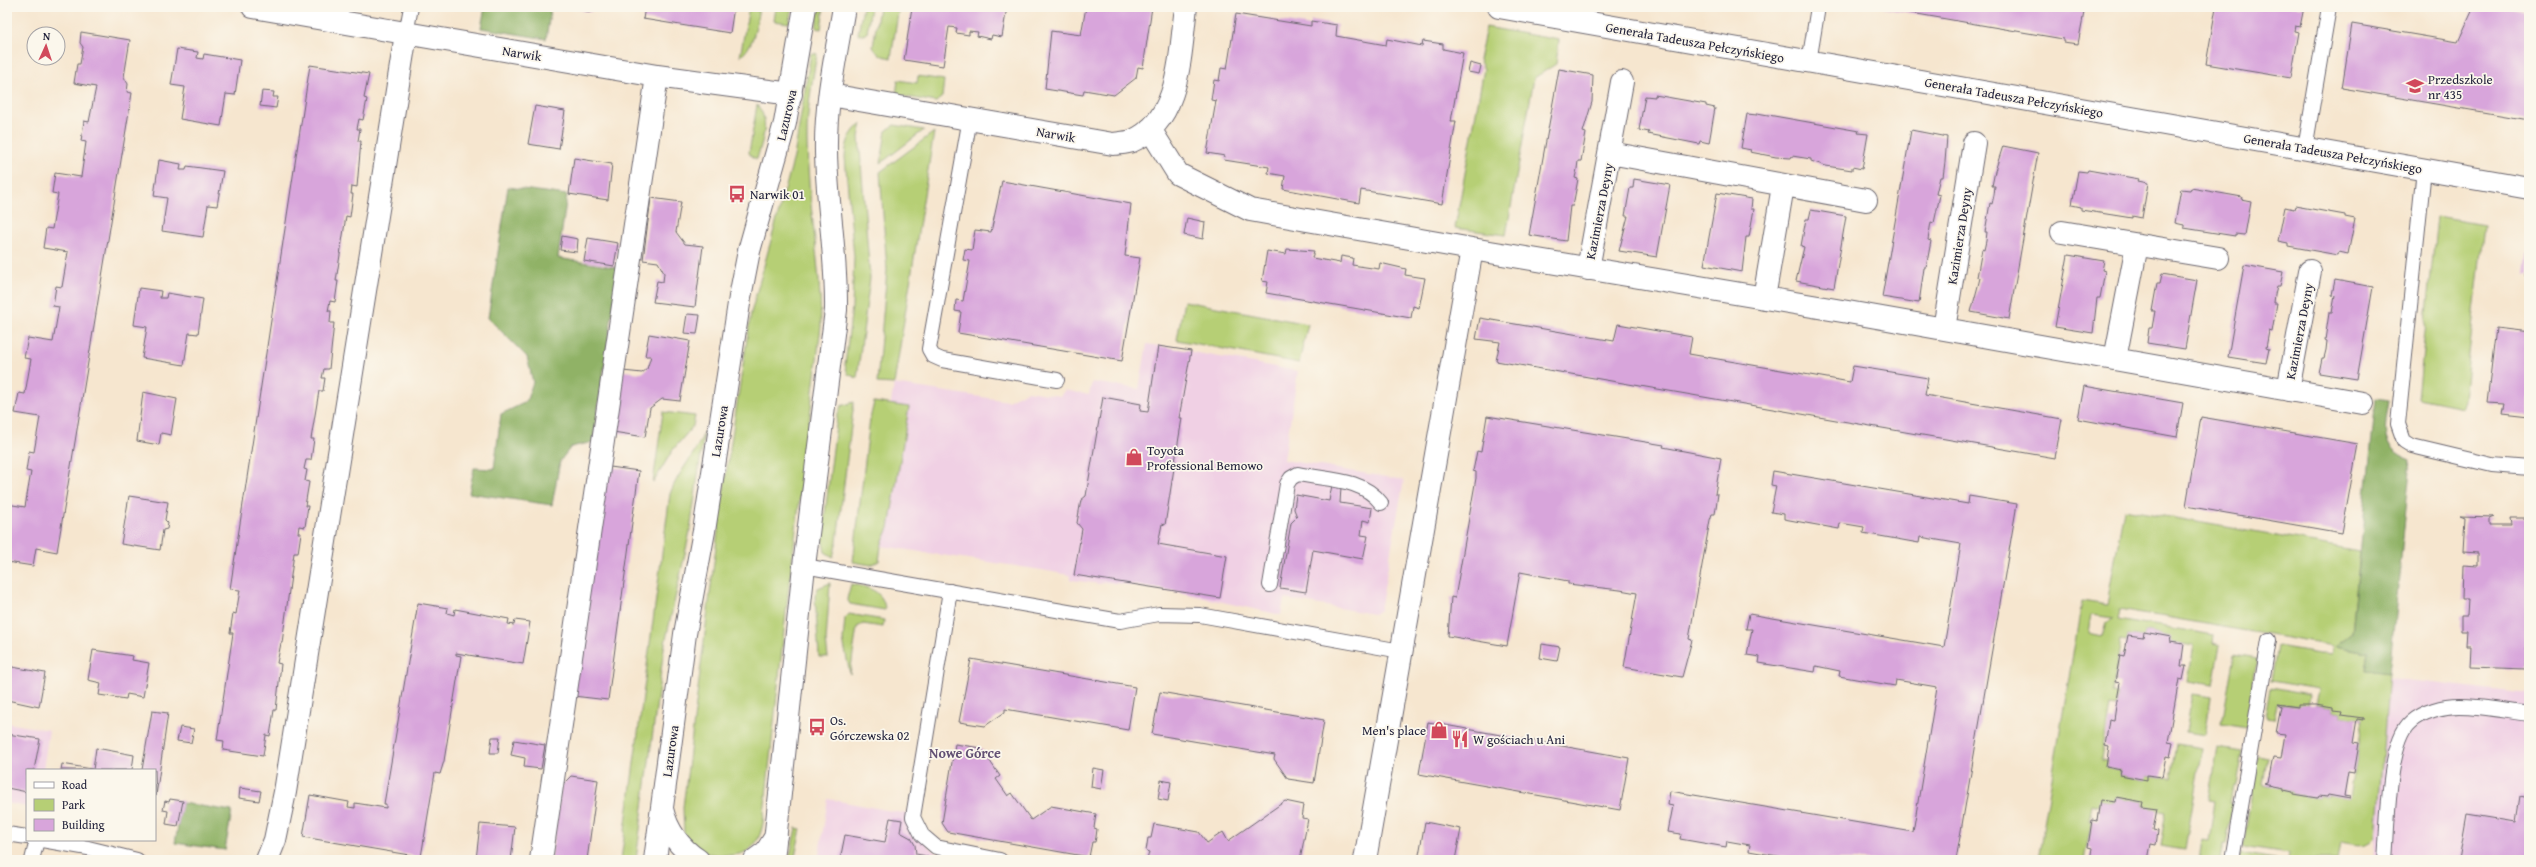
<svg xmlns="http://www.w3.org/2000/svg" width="2536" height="867" viewBox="0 0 2536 867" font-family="'Gentium Book Plus',serif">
	<rect width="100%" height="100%" fill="#fbf7ec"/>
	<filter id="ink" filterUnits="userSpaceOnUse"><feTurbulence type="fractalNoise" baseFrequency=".025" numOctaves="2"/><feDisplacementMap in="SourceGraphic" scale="8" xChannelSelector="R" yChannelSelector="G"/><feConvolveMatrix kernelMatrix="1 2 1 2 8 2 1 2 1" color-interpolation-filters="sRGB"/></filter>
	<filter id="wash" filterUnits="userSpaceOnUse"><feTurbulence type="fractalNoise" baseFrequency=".012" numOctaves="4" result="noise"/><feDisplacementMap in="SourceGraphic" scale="16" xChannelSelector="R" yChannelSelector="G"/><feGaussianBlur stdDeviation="0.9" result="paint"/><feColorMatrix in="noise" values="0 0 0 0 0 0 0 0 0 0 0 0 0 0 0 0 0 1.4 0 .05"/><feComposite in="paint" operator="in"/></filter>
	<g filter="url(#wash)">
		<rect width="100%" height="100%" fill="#f6e6cf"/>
		<path fill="#f0d0e4" d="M1147 344 1298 371 1284 460 1404 480 1380 610 1374 614 1284 599 1281 615 1173 591 1106 582 1100 584 1072 580 1069 575 1042 570 868 544 894 384 1008 401 1027 391 1060 396 1065 390 1089 395 1092 382 1139 389Z
			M2389 678 2529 694V860H2374Z
			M7 723 49 730 43 770H27V807L7 803Z
			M828 799 908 814 928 846 943 860H818Z"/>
		<path fill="#b6cf75" stroke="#6c7858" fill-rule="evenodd" d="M749 7H759C756 25 755 45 740 57Z
			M776 7H792L789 23 774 21Z
			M819 7H824L821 29 816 28Z
			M863 7H871L867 33 863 35 858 34Z
			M879 7H899L891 58 879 55 873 47Z
			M1486 27 1559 40 1556 64 1534 78 1506 235 1455 228 1484 69 1479 60Z
			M811 53 817 54C812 82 807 110 807 138 807 201 821 263 821 326L788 594 763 823C758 849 746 857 720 855 713 854 704 854 699 850 693 846 688 839 684 834L683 807 721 507 751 313 794 157Z
			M918 76 944 80 942 97 936 102 896 95 898 80 917 83Z
			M757 105C771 121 762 141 757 159L752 157 749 153Z
			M862 123 859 137 870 278 857 378 848 374 845 365 852 307 854 257 845 157C846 142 850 132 862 123Z
			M894 125 924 130 881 163 886 131Z
			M934 132 894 384 877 383 887 270 880 172Z
			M2437 217 2484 225 2463 407 2418 398Z
			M1184 301 1308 324 1299 363 1177 340Z
			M854 402 837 541 833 557 825 552 822 538 837 417 841 406Z
			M874 402 909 407 889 528 881 546 879 561 871 565 853 562 870 419Z
			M663 412 695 416 693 426 672 451 653 483Z
			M704 432 690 531 664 648 636 860H621L670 494C678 471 696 455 704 432Z
			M2124 509 2360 551 2352 633 2335 646 2369 652 2366 669 2389 673 2376 837C2366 849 2355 844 2341 842L2338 860H2288L2289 853 2243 846 2258 755 2268 757 2264 784 2284 788V790L2293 792V794L2318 798 2319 796 2327 797 2328 795 2350 798 2363 719 2341 715 2342 712 2333 711V708L2316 705 2319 689 2271 681 2277 646 2331 655 2333 646 2119 609 2117 619 2214 635 2213 643 2220 645 2213 685 2188 681 2194 646 2170 642V637L2144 632 2143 637 2128 635 2127 641 2121 640 2112 693 2118 694 2116 706 2110 705 2101 760 2107 761 2106 767 2121 770 2120 775 2146 780 2147 775 2171 778 2177 744 2202 748 2185 850 2160 846 2166 811 2142 807 2143 802 2116 797 2115 802 2101 800 2099 806 2092 804 2089 821H2092L2084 860H2038L2082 601 2107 605ZM2092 615 2113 618 2106 623 2102 637 2089 634Z
			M830 583 826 641 828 657H819L815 596 818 588Z
			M851 584C867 587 884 590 885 610L850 604 847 599Z
			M849 614 884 620 883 627 863 624 857 627 850 674 843 640 845 618Z
			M2234 655 2257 659 2246 728 2222 724Z
			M2270 688 2309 695 2307 707 2277 704 2274 719 2265 718Z
			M2192 694 2211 697 2205 735 2186 732Z
			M2218 748 2242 752 2236 785H2233L2230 803 2233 804 2226 844H2223L2220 859 2222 860H2199L2202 840 2209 841 2215 801 2209 800Z
			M796 828 801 829 794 860H789Z
			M2241 853 2279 860H2240Z"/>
		<path fill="#90b266" stroke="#596a50" d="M485 7H551L546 39 481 28Z
			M508 187 567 195 558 258 619 268 593 442 571 447 560 461 552 505 469 493 474 468 494 469 501 414 526 402 533 382 527 357 488 318Z
			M2376 398 2389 400C2385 429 2378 447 2411 460L2389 673 2366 670 2369 652 2335 646 2352 633Z
			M182 803 232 811 225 850 175 843Z"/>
		<g id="blocks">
			<path fill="#d8a5db" d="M567 7H592L591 12Z
				M645 7H734L730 33 643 19Z
				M912 7H1007L1002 37 992 35 991 39 977 36 978 32 969 31V35L956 33 957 28 949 27 943 66 904 60Z
				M1086 7H1152L1143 68 1138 67 1136 78 1114 95 1084 90 1083 95 1045 89 1051 31 1081 35Z
				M2085 7 2078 44 2063 42V39L1882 8Z
				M2216 7H2304L2300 27 2295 26 2294 31 2299 32 2291 78 2206 64Z
				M2474 7H2513L2529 10V120L2342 88 2352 24 2458 42Z
				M1236 14 1311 26V21L1337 25 1336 36 1386 45 1387 39 1422 46 1423 41 1443 44V49L1463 53 1451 121H1456L1442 204 1361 190 1359 203 1283 189 1285 176 1268 173 1269 167 1224 160 1225 156 1207 153 1216 101 1211 100 1214 80 1219 81 1221 68 1227 69Z
				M81 32 130 40 124 77 128 84 127 92 132 93 57 552 36 548 33 566 7 562V504L25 507 31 472 26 471 29 451 34 452 40 417 15 413 19 393 25 394 31 359 24 358 28 338 53 342 59 307 53 306 56 286 62 287 68 252 43 248 46 228 52 229 58 194 52 193 55 173 81 177 86 142 81 141 84 121 89 122 96 87 74 83 77 64H80L83 47 80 43Z
				M177 49 198 52 197 58 203 59 204 54 240 60 235 95 226 94 221 126 180 119 185 87 171 85Z
				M1470 63 1481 66 1479 74 1468 72Z
				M310 65 369 74 364 98 367 99 363 120 359 119 357 129H360L358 141H361L357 187 352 186 351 194H353L350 217 346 216 336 281H338L335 302 330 301 328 311H331L330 323H334L329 369H324L322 378H325L323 391H319L311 439H314L311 460H306L304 469 307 470 305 481 309 482 305 506H308L305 527 299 526 298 533H301L298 553H294L282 643H281L277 663 281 664 276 710H274L270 736 266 735 263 756 223 750 224 741 217 740 233 633H230L233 613 236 614 240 590 230 589Z
				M1559 69 1593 75 1592 102 1583 132 1586 133 1581 161H1578L1577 169 1575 178 1578 179 1573 206H1570L1566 241 1529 235Z
				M262 91 274 92 273 97H278L276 108 260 106Z
				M1655 95 1706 104V106L1715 108 1709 143 1700 141 1699 144 1648 134 1649 132 1639 130 1645 96 1655 97Z
				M535 106 565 111 559 149 528 144Z
				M1757 113 1859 131 1858 133 1868 134 1862 169 1852 167V170L1826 166 1811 161V159L1792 156 1791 158 1776 157 1750 152 1751 150 1741 148 1747 114 1757 115Z
				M1911 130 1947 137 1945 162 1943 177H1940L1936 194 1940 195 1934 223 1931 222 1928 240 1931 241 1926 268H1924L1919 303 1882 297Z
				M2003 146 2038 153 2009 319 1971 312 1978 286 1980 278 1977 277 1982 249 1984 250 1986 241 1987 232H1985L1990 203 1992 204 1994 195 1995 186H1992L1995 171Z
				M574 158 612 164 608 200 569 194Z
				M159 160 181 164 180 170H186L187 166 223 171 217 206 208 205 203 237 162 231 167 198 154 196Z
				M2088 170 2139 179 2138 181 2148 183 2142 218 2132 216V218L2081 210V207L2072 205 2078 171 2087 172Z
				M1634 179 1670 185 1657 257 1619 251 1628 216H1625L1630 188H1633Z
				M1002 181 1131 204 1125 256 1140 258 1122 361 958 333 961 312 955 311 956 300 963 301 970 261 963 260 965 249 972 250 975 230 991 232Z
				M2191 188 2242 197 2241 199 2251 201 2245 235 2235 234V236L2184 228V225L2175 223 2181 189 2190 190Z
				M1717 193 1752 199 1751 209H1754L1749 237H1746L1742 272 1704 265Z
				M651 198 681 202 676 232 685 244 703 246 695 307 653 302 657 281 663 282 664 273 658 262 643 260Z
				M2295 206 2345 215V217L2355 219 2348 254 2339 252 2338 255 2288 246V243L2278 241 2285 207 2294 209Z
				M1811 210 1846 216 1834 288 1796 281 1804 247 1801 246 1806 219H1809Z
				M1187 218 1205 222 1203 239 1184 235Z
				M562 236 578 239 577 252 560 250Z
				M588 238 618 243 614 266 584 261Z
				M2528 247H2529V276H2525Z
				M1287 249 1314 251 1312 258 1340 263 1341 256 1353 258 1352 265 1379 269 1380 263 1406 269 1405 275 1425 278 1419 308 1413 306 1411 318 1266 293 1268 282 1262 281 1267 251 1286 254Z
				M2068 255 2104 261 2102 270 2105 271 2100 298H2097L2093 333 2055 327Z
				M2244 265 2283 272 2280 286H2277L2275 294 2274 303H2277L2272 332 2269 331 2266 348 2269 349 2266 363 2228 357Z
				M2162 274 2197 280 2185 349 2147 343 2149 328H2152L2155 311H2152L2157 283H2160Z
				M2335 280 2373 287 2357 379 2319 373 2322 358H2324L2326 350 2327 341 2325 340 2329 313H2332L2335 296 2332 295Z
				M139 288 161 291 160 298H166L167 293 203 299 198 334 189 333 184 365 142 358 147 327 134 325Z
				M687 314 700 315 697 334 684 333Z
				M1480 318 1614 341 1618 324 1692 337 1689 354 1850 382 1853 366 1928 378 1925 395 2062 419 2055 458 1496 361 1500 342 1476 339Z
				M2496 328 2529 332V416L2502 413 2504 404 2487 403Z
				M649 334 690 341 680 401 662 399 650 408 645 437 613 432 623 371 642 373 647 369 651 356H645Z
				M1158 346 1191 351 1179 418H1182L1165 525 1162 524 1158 544 1227 556 1220 598 1074 575 1082 529 1077 523 1081 500 1086 496 1103 397 1141 404 1140 411 1148 412Z
				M2084 386 2183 403 2177 437 2078 419Z
				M143 392 177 399 171 435 161 433 159 445 137 441Z
				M1487 416 1664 445 1663 447 1721 458 1715 494H1718L1715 514H1712L1710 520 1689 639 1692 640 1682 677 1624 667 1637 593 1620 590 1568 584V581L1520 572 1507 646 1448 636 1451 597 1455 598 1476 478V472L1473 471 1477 451 1481 452Z
				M2201 417 2358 444 2342 533 2186 506Z
				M603 466 639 471 608 700 573 696Z
				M1773 471 1968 504 1969 496 2017 504 1956 860H1800L1749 851 1750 845 1727 841 1726 847 1680 839 1681 834 1668 832 1673 806 1668 805 1670 791 1913 832 1937 687 1896 680 1895 686 1839 676 1840 671 1816 666 1815 672 1759 663 1760 657 1747 655 1752 629H1746L1749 614 1944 647 1961 544 1920 537 1919 543 1863 533 1864 527 1840 523 1839 529 1784 519V514L1771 512 1776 486 1771 485Z
				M1332 485 1341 487 1340 503 1372 508 1370 522 1363 520 1361 535 1368 536 1363 559 1313 550 1306 592 1280 588 1291 523 1297 517 1294 509 1296 495 1329 501Z
				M129 496 168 502 165 520 168 523 167 529 163 530 160 550 121 544Z
				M2460 516 2494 517 2489 519V525H2512L2511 518H2529V648H2527L2526 669 2470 667 2471 646H2466L2467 632H2461V616H2467L2468 599H2462L2463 565 2478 566V553L2463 552 2465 518Z
				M418 603 448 608 447 613 454 615 455 609 509 619 508 624 514 625 515 620 530 622 523 664 456 653V655L461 656 444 761 440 774 435 773 421 857 303 837 310 795 349 802 348 807 355 808V803L386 808V804H384Z
				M2144 632 2171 637 2170 642 2184 644 2181 666H2186L2183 680 2179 679 2178 685 2168 742 2173 743 2170 757 2166 756 2162 777 2147 775V780L2120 775 2121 770 2106 767 2109 747 2105 746 2109 719 2114 720 2116 706 2120 683 2115 682 2120 655 2124 656 2128 635 2143 637Z
				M9 641H11L7 656V643Z
				M1542 644 1560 647 1557 661 1540 658Z
				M93 650 133 656 132 660 149 663 143 697 127 694 126 699 99 695 101 683 88 680Z
				M971 659 1135 687 1128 730 1005 709V712L985 726 959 722Z
				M7 666 45 673 39 707 7 700Z
				M1160 692 1324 720 1314 783 1288 779 1274 759 1275 755 1152 734Z
				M2277 704 2298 707V705H2316L2333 708V711L2342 712 2341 715 2363 718V720L2357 719 2353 743 2359 744 2354 773 2348 772 2344 796 2350 797V799L2328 795 2327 797 2319 796 2318 798 2305 796 2293 794V792L2284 790V788L2264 784 2268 783 2273 757 2281 758 2285 734 2276 733 2281 707Z
				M152 711 168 713 156 796 155 770H142Z
				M1428 722 1629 758 1620 810 1419 774Z
				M180 727 194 729 191 743 177 741Z
				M7 734 40 739 34 770H27V792L7 788Z
				M492 737H500L498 753H490Z
				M514 740 545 745 541 769 524 767 525 758 511 755Z
				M955 744 981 748 1000 776 996 779 1008 796 1012 793 1031 820 1051 806 1096 814 1094 828 1097 829 1096 837 1095 842H1092L1089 857 948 832 942 823Z
				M96 748 134 755 132 770H93Z
				M62 764 92 769V770H61Z
				M1093 768 1104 770 1101 789 1091 787Z
				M571 776 598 780 587 860H551L561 786Z
				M1161 780 1171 782 1168 801 1158 799Z
				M240 788 261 791 259 801 239 798Z
				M2520 796 2529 798V860H2459L2467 814 2516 822Z
				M2116 797 2143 802 2142 807 2157 809 2153 830 2158 831 2156 845 2151 844 2148 860H2090L2092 848 2088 847 2092 820 2097 821 2100 800 2115 802Z
				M170 799 183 801 178 826 166 824 168 811 163 810 165 801 169 802Z
				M1285 801 1304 805 1302 818 1308 819 1300 860H1147L1149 852 1146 851 1148 838H1151L1154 824 1199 832 1207 843 1223 832 1228 841Z
				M890 818 902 820 900 832 911 838 915 845 916 854 927 856V860H840L845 835 885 842Z
				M1425 822 1461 829 1455 860H1418Z
				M480 824 515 827 511 860H476Z"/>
		</g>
	</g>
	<g filter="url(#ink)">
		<use href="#blocks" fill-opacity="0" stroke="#6c676f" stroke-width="1"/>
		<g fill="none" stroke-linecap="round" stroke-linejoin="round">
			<g stroke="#6c676f" stroke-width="16">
				<path id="lane" d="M406 34 411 7
					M1809 62 1818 7
					M970 118 929 349 933 356 942 360 1057 380
					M2305 149 2329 7
					M2424 169 2398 424 2404 441 2412 446 2492 465 2529 468
					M804 566 1120 621 1159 614 1200 615 1401 651
					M1270 585 1287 484 1291 478 1298 474C1327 480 1362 478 1381 503
					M950 591 913 817 922 835 936 847 1000 860
					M7 834 27 837
					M42 840 88 848 137 860
					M32 860 37 840
					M2232 860 2269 640
					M2385 860C2388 828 2387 742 2411 722 2423 711 2444 706 2459 706 2482 706 2506 711 2529 714"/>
			</g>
			<g stroke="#6c676f" stroke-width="24">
				<path id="street" d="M253 7 657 76 791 94
					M1499 7 2529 188
					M830 95 1113 144C1119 143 1126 143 1132 141 1181 121 1180 51 1186 7
					M1150 129 1178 174 1250 210 1472 249 1365 860
					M1610 153 1866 200
					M2062 232 2218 258
					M1472 249 1848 312 2363 403
					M1588 269 1622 82
					M1764 298 1783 186
					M1944 329 1974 143
					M2115 359 2137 245
					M2288 390 2310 271
					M267 860 275 840 285 792 406 34
					M541 860 657 76"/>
			</g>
			<g stroke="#6c676f" stroke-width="24">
				<path id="secondary" d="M662 809C667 830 680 848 698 860
					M655 860 685 634 704 531 740 297 749 251 785 123 805 7
					M755 860 766 852 776 836
					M773 860 804 566 836 310C837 257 827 205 826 152 825 103 836 55 844 7"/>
			</g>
			<use href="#lane" stroke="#fff" stroke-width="14"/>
			<use href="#street" stroke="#fff" stroke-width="22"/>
			<use href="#secondary" stroke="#fff" stroke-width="22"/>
		</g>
	</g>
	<defs>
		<g id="school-bare" transform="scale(1.38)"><path d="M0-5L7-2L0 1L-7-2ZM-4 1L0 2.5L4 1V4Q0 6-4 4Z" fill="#d1495b" stroke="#fbf7ec" stroke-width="2.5" paint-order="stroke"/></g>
		<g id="bus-bare" transform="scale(1.38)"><path d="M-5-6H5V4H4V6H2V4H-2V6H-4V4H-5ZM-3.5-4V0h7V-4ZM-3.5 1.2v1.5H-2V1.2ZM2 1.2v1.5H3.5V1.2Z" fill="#d1495b" stroke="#fbf7ec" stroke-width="2.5" paint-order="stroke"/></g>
		<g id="shop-bare" transform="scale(1.38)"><path d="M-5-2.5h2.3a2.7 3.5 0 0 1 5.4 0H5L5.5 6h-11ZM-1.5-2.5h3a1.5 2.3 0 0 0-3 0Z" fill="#d1495b" stroke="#fbf7ec" stroke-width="2.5" paint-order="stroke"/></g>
		<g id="restaurant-bare" transform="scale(1.38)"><path d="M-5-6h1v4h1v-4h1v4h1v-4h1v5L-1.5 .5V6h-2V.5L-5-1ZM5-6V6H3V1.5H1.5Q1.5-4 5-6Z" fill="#d1495b" stroke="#fbf7ec" stroke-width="2.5" paint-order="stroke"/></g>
	</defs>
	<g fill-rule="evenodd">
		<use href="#school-bare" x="2415" y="86"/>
		<use href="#bus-bare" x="737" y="194"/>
		<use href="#shop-bare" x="1134" y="457"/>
		<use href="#bus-bare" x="817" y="727"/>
		<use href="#shop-bare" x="1439" y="730"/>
		<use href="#restaurant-bare" x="1460" y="739"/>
	</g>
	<g text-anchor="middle" stroke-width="3.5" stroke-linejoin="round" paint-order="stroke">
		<g font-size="13" fill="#22223b" stroke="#fbf7ec">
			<text transform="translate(1695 42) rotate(10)" y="5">Generała Tadeusza Pełczyńskiego</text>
			<text transform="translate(522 53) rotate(9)" y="5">Narwik</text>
			<text transform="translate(2014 97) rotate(10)" y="5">Generała Tadeusza Pełczyńskiego</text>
			<text transform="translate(786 115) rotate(-77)" y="5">Lazurowa</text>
			<text transform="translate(1056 134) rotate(10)" y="5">Narwik</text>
			<text transform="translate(2333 153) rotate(10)" y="5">Generała Tadeusza Pełczyńskiego</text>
			<text transform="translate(1599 211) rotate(-79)" y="5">Kazimierza Deyny</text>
			<text transform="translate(1959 236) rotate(-81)" y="5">Kazimierza Deyny</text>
			<text transform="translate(2299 331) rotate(-79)" y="5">Kazimierza Deyny</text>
			<text transform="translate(719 431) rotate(-81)" y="5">Lazurowa</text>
			<text transform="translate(670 751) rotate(-82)" y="5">Lazurowa</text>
		</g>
		<g font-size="13" fill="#22223b" stroke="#fbf7ec" text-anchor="start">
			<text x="2428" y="84">Przedszkole<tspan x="2428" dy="15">nr 435</tspan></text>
			<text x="750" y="199">Narwik 01</text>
			<text x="1147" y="455">Toyota<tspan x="1147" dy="15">Professional Bemowo</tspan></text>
			<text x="830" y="725">Os.<tspan x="830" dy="15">Górczewska 02</tspan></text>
			<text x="1426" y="735" text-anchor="end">Men's place</text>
			<text x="1473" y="744">W gościach u Ani</text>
		</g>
		<g font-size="14" font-weight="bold" fill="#625073" stroke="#fbf7ec">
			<text x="965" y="758">Nowe Górce</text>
		</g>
	</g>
	<rect width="2536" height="867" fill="none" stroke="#fbf7ec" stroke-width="24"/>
	<rect x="26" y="769" width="130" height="72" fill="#fbf7ec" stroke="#a4a2a5"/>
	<rect x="34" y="782" width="20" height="6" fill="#ffffff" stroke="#a4a2a5"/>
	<text x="62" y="789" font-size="12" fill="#22223b">Road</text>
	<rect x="34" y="799" width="20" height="12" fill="#b6cf75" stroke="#a4a2a5"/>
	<text x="62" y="809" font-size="12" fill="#22223b">Park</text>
	<rect x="34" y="819" width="20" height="12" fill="#d8a5db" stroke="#a4a2a5"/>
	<text x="62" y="829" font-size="12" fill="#22223b">Building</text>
	<g transform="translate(46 46) rotate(3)"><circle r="19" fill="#fbf7ec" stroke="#a4a2a5"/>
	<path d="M0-3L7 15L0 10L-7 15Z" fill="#d1495b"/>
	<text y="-6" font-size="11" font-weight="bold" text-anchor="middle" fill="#22223b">N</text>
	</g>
</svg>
